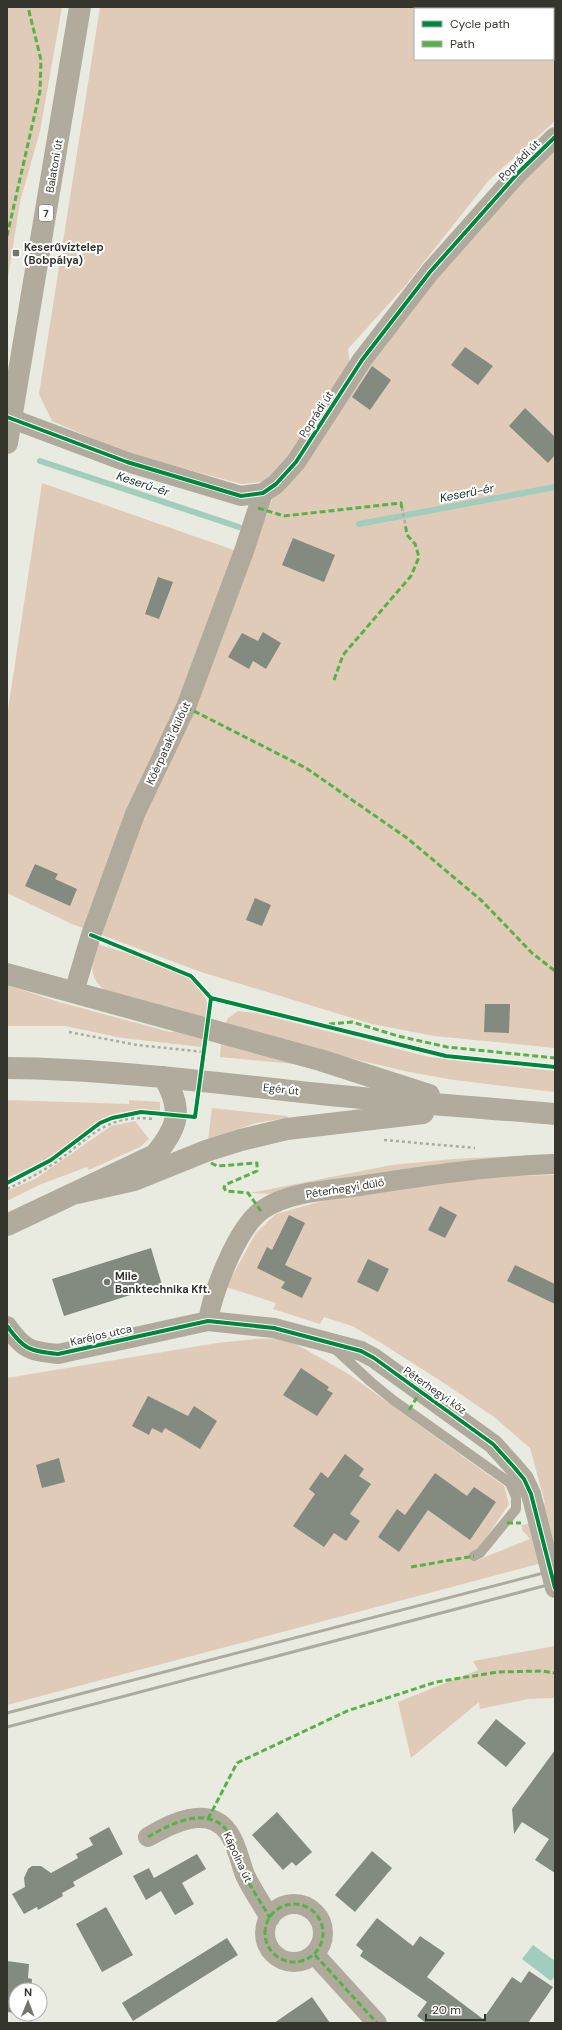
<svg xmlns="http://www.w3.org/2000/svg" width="562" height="2030" viewBox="0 0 562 2030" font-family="'DM Sans',sans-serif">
	<rect width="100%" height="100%" fill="#e9ebe0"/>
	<path fill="#e0cbb8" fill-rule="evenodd" d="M7 7H62L40 131 20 202 7 283Z
		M100 7H555V121L489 180 405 286 348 349 350 366 294 460 271 481 242 484 128 454 52 421 39 394ZM415 9H553V59H415Z
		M555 137V1048L434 1036 372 1024 201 972 72 924 7 893V717L42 483 251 556 272 500 398 323Z
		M97 944 124 952 190 977 206 999 208 1007 206 1019 106 991C88 978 91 963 97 944Z
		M7 985 59 1002 170 1032 177 1031 203 1037 202 1047 122 1038 65 1026H7Z
		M238 1011 256 1013 429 1057 468 1062 555 1071V1092L454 1080 409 1072 354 1059 225 1024 228 1018Z
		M221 1042 294 1064 220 1057Z
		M7 1100 129 1104V1100L160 1102V1111C139 1110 116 1110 98 1121 86 1129 76 1140 64 1148 46 1160 27 1169 7 1178Z
		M212 1108 287 1116 288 1118 256 1123 208 1140Z
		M135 1121 149 1139 140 1147 89 1170 87 1167 39 1185 7 1201V1191L35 1179 111 1126Z
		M555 1154V1159L278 1194 250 1193 392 1165 453 1159Z
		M555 1175V1561L539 1506 545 1503 530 1448 494 1417 447 1385 378 1341 352 1326 324 1317 320 1324 273 1309 276 1303 226 1287 256 1233 276 1214 329 1199 427 1185 505 1176Z
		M281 1338 296 1344 347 1373 504 1486 509 1504 475 1554V1561L530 1539 522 1530V1525L531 1523 542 1563 7 1705V1378L217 1343 255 1339Z
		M555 1646V1698L528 1699 480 1709 479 1702 411 1758 398 1702 478 1670 473 1661Z"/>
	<path fill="#a0cdbd" d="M533 1945 555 1961V1976L551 1981 522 1959Z"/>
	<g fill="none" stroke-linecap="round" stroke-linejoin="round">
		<path stroke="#a0cdbd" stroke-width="6" d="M40 461 239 527
			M359 524 555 487"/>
	</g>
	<path fill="#838a7f" d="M465 347 493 366 478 385 451 365Z
		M372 366 391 380 370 410 352 397Z
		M525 408 555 437V455L548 463 509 426Z
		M293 538 335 555 324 582 282 565Z
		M158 577 173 582 159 619 145 614Z
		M263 632 281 643 266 669 253 661 249 669 228 657 242 633 258 641Z
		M35 864 58 874 55 879 77 889 70 906 25 886Z
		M255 898 271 905 262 926 246 920Z
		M485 1004H510L509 1033 484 1032Z
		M440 1206 457 1215 445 1238 428 1230Z
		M289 1215 305 1223 285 1265 312 1278 302 1298 281 1288 285 1282 257 1268 267 1247 272 1250Z
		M151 1248 162 1285 64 1316 52 1279Z
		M368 1259 389 1269 378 1292 357 1282Z
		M515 1265 555 1284V1304L507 1281Z
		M301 1368 329 1387 327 1390 333 1393 317 1416 283 1395Z
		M148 1396 188 1416 194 1406 217 1421 200 1449 165 1428 162 1433 152 1428 149 1435 132 1426Z
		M345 1454 364 1469 359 1476 371 1484 350 1514 360 1521 346 1541 334 1533 324 1547 293 1526 315 1494 309 1489 321 1472 328 1478Z
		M59 1458 65 1482 42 1488 36 1465Z
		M435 1473 467 1496 474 1487 496 1502 470 1540 428 1510 399 1552 378 1537 397 1509 405 1515Z
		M496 1719 526 1743 506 1767 477 1743Z
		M555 1750V1873L535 1860 549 1839 522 1822 514 1834 512 1809Z
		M277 1812 312 1852 296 1866 292 1862 283 1870 252 1835Z
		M109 1827 123 1854 73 1882 75 1886 62 1893 63 1896 38 1910 37 1907 24 1914 12 1894 25 1887 24 1878 28 1869 32 1866H41L51 1873 78 1858 76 1854 93 1845 89 1838Z
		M372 1851 392 1868 355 1912 335 1895Z
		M197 1854 206 1869 182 1883 194 1904 175 1915 161 1891 146 1900 133 1876 149 1868 154 1878Z
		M106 1907 133 1955 102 1972 76 1924Z
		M377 1918 413 1946 420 1936 445 1953 427 1977 483 2019 512 1977 521 1983 529 1971 553 1987 528 2023H426L417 2016 427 2002 360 1956 363 1951 356 1945Z
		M227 1938 238 1955 133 2021 122 2003Z
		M7 1961 29 1964 28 1978 32 1979 31 1990H16V2013L7 2012Z
		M312 1997 330 2023H274Z"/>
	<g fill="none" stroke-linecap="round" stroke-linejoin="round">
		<path stroke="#aeaa9f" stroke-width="2.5" stroke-dasharray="3 3" stroke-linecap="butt" d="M402 508 405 523
			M69 1032 137 1045 204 1052
			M384 1140 475 1148
			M7 1189C24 1181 40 1173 56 1162 90 1138 107 1113 154 1119"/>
		<path stroke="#afaa9c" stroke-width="10" d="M334 1348 371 1382 393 1400 510 1483 516 1497V1509L480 1553 474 1556"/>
		<path stroke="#afaa9c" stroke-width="20" d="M7 417 127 462 241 496 263 493 276 484 296 462 362 360 430 272 518 173 555 137
			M74 992 91 935 135 814 186 707 244 551 263 493
			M208 1321C213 1291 237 1228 262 1210 288 1192 328 1190 359 1186 424 1176 489 1166 555 1164
			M7 1326C24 1350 30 1351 58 1354L208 1321 274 1328 361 1351 374 1358 493 1444 513 1466 524 1479 531 1494 555 1588
			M148 1837C170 1824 208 1804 228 1832 237 1844 240 1862 245 1875 252 1890 262 1904 270 1918
			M265 1933a29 29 0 1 1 58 0a29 29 0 1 1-58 0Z
			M315 1955 377 2023"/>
		<path stroke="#b0ab9d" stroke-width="22" d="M7 443 80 7
			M7 974 320 1060 429 1095
			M7 1068C112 1069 216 1083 320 1094 398 1102 477 1107 555 1114
			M77 1193 134 1180 206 1151 241 1140 287 1129 423 1113
			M7 1225 155 1155C179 1126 183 1110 164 1077"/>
		<path stroke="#adaba0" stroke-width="3" d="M7 1713 555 1570
			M7 1727 555 1583"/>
		<path stroke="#56b246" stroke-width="3" stroke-dasharray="6 3" stroke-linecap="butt" d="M7 236 40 91 41 60 28 7
			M258 508 284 516 401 503 402 508
			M334 680 343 655 411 576 419 557 415 544 407 535 405 523
			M186 707 306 768 407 838 482 901 532 953 555 971
			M329 1024 352 1022 398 1036 447 1047 555 1058
			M211 1163 217 1166 257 1163V1171L225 1185 224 1188 226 1191 248 1193 261 1211
			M409 1410 421 1391
			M507 1523H521
			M411 1567 474 1556
			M208 1819 237 1763 347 1711 436 1682 498 1672 542 1671 555 1673
			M148 1837C170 1824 208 1804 228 1832 237 1844 240 1862 245 1875 252 1890 262 1904 270 1918
			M265 1933a29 29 0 1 1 58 0a29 29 0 1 1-58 0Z
			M315 1955 377 2023"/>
		<g stroke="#fff" stroke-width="6">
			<path id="cycleway" d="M7 417 127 462 241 496 263 493 276 484 296 462 362 360 430 272 518 173 555 137
				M91 935 191 976 211 998 446 1056 555 1067
				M7 1183 51 1160 100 1123 112 1118 141 1112 195 1117 211 998
				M7 1326C24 1350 30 1351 58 1354L208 1321 274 1328 361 1351 374 1358 493 1444 513 1466 524 1479 531 1494 555 1588"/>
		</g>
		<use href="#cycleway" stroke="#00873e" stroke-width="4"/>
	</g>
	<g fill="#73756c" stroke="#fff" stroke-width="1.5">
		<rect x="12" y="249" width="8" height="8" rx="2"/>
		<circle cx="107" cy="1282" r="4"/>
	</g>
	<g text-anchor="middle" stroke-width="4" stroke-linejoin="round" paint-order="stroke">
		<rect fill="#fff" stroke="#71726c" stroke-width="1" x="39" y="205" width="14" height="16" rx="3"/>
		<g font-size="10" font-weight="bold" fill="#34352d">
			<text x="46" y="217">7</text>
		</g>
		<g font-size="11" fill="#34352d" stroke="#fff">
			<text transform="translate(519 160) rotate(-45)" y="4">Poprádi út</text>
			<text transform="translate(54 166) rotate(-80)" y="4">Balatoni út</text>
			<text transform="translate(316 414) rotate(-57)" y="4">Poprádi út</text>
			<text transform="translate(168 743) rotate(-65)" y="4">Kőérpataki dűlőút</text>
			<text transform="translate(281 1089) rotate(6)" y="4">Egér út</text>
			<text transform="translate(345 1188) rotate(-9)" y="4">Péterhegyi dűlő</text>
			<text transform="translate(101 1335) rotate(-13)" y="4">Karéjos utca</text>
			<text transform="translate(435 1390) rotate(35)" y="4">Péterhegyi köz</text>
			<text transform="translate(238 1857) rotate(65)" y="4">Kápolna út</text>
		</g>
		<g font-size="11" font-weight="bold" fill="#34352d" stroke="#fff" text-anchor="start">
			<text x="24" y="251">Keserűvíztelep<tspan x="24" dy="13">(Bobpálya)</tspan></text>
			<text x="115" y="1280">Mile<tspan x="115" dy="13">Banktechnika Kft.</tspan></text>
		</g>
		<g font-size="12" font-style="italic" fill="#14332b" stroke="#fff">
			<text transform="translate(143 484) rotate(18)" y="4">Keserű-ér</text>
			<text transform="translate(467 493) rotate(-11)" y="4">Keserű-ér</text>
		</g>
	</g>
	<rect width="562" height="2030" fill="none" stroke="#34352d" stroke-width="16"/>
	<rect x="414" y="8" width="140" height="52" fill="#ffffff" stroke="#aeaeab"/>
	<rect x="422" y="21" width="20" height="6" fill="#00873e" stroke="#aeaeab"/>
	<text x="450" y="28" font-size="12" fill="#34352d">Cycle path</text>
	<rect x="422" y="41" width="20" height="6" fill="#56b246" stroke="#aeaeab"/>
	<text x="450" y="48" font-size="12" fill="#34352d">Path</text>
	<g transform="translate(28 2002) rotate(1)"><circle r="19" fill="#ffffff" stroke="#aeaeab"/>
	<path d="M0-3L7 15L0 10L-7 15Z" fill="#73756c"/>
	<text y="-6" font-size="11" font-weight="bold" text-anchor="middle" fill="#34352d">N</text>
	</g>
	<path d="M426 2014v6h59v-6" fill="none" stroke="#34352d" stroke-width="2"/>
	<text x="432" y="2014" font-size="12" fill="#34352d" stroke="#ffffff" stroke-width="3" paint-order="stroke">20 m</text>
</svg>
